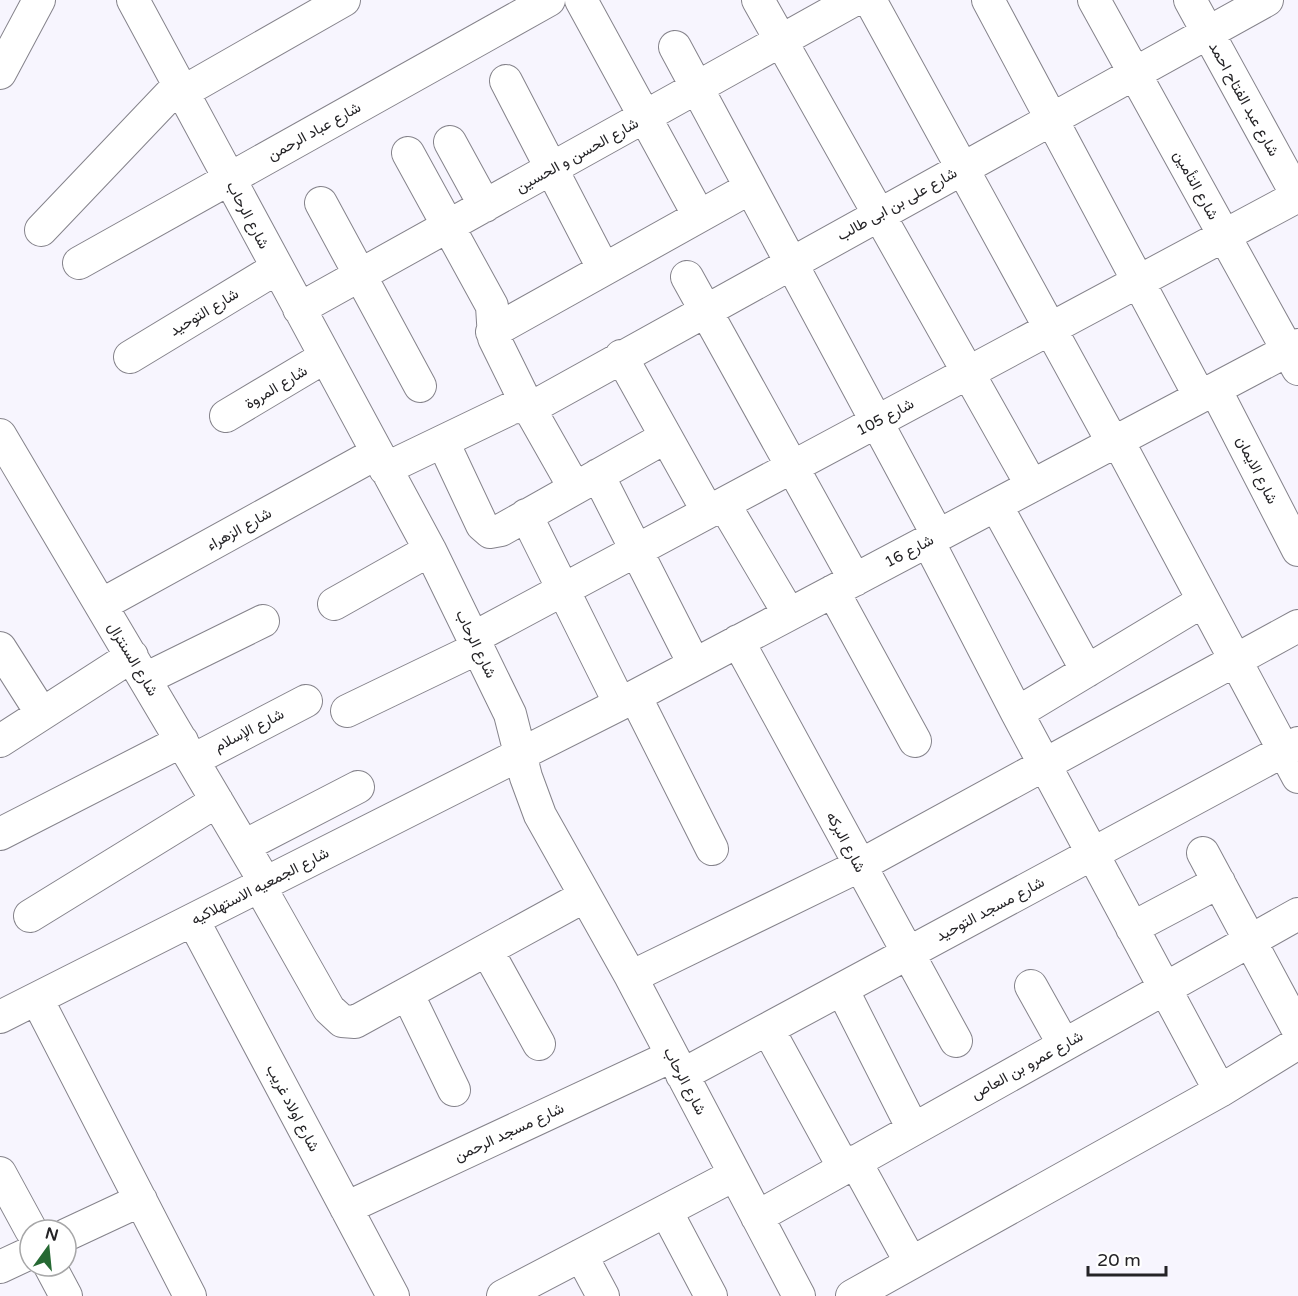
<svg xmlns="http://www.w3.org/2000/svg" width="1298" height="1296" viewBox="0 0 1298 1296" font-family="'Varela Round',Vazirmatn,sans-serif">
	<rect width="100%" height="100%" fill="#f7f5fe"/>
	<g fill="none" stroke-linecap="round" stroke-linejoin="round">
		<g stroke="#85838b" stroke-width="34">
			<path id="street" d="M133 0 430 550 510 714 526 777 540 815 631 977 799 1296
				M581 0 699 216
				M758 0 1032 486
				M870 0 1113 443
				M988 0 1200 397
				M1094 0 1298 369
				M1190 0 1298 197
				M675 47 938 536
				M0 73 39 0
				M506 81 603 268
				M183 92 344 0
				M450 142 485 206
				M408 153 492 306 494 338 529 409 1267 0
				M321 203 420 386
				M41 230 179 85
				M79 263 549 0
				M687 277 855 580
				M299 309 854 0
				M492 332 750 188
				M621 356 708 512
				M130 357 277 268
				M1215 389 1298 550
				M226 416 325 357
				M0 435 266 884
				M1118 441 1298 777
				M443 442 482 525 490 532 501 530 666 437
				M385 469 512 408 523 406 532 413 574 487
				M598 475 694 664
				M724 504 789 614
				M996 505 1087 671
				M526 515 620 704
				M928 541 1017 713 1220 1091
				M833 591 915 741
				M334 604 430 550
				M101 605 377 453
				M473 638 1298 196
				M738 641 956 1041
				M0 648 42 714
				M145 679 263 621
				M635 696 712 849
				M347 711 478 648
				M1017 713 1203 601
				M0 741 132 656
				M193 760 306 701
				M0 834 182 741
				M244 846 358 787
				M1203 853 1298 1030
				M260 887 329 1009 342 1021 355 1022 585 896
				M30 916 217 801
				M193 920 393 1296
				M1132 928 1219 882
				M487 950 539 1044
				M631 977 859 866 1298 626
				M1031 986 1064 1045
				M842 989 913 1129
				M408 995 454 1090
				M37 999 190 1296
				M0 1017 620 704 1298 345
				M768 1029 844 1168
				M682 1075 1298 743
				M855 1161 911 1263
				M0 1173 31 1230
				M346 1208 672 1056
				M666 1211 711 1296
				M757 1217 1298 914
				M66 1235 141 1200
				M581 1255 603 1296
				M50 1266 66 1296
				M0 1267 30 1253
				M503 1296 734 1175
				M852 1296 1220 1091 1298 1043"/>
		</g>
		<use href="#street" stroke="#fff" stroke-width="32"/>
	</g>
	<g text-anchor="middle" stroke-width="4.5" stroke-linejoin="round" paint-order="stroke">
		<g font-size="15" fill="#242326" stroke="#fff">
			<text transform="translate(1244 99) rotate(61)" y="5">شارع عبد الفتاح احمد</text>
			<text transform="translate(314 131) rotate(-29)" y="5">شارع عباد الرحمن</text>
			<text transform="translate(577 155) rotate(-29)" y="5">شارع الحسن و الحسين</text>
			<text transform="translate(1196 185) rotate(61)" y="5">شارع التأمين</text>
			<text transform="translate(897 204) rotate(-29)" y="5">شارع على بن ابى طالب</text>
			<text transform="translate(248 215) rotate(62)" y="5">شارع الرحاب</text>
			<text transform="translate(204 312) rotate(-31)" y="5">شارع التوحيد</text>
			<text transform="translate(276 387) rotate(-31)" y="5">شارع المروة</text>
			<text transform="translate(885 417) rotate(-28)" y="5">شارع 105</text>
			<text transform="translate(1257 470) rotate(63)" y="5">شارع الايمان</text>
			<text transform="translate(239 529) rotate(-29)" y="5">شارع الزهراء</text>
			<text transform="translate(909 551) rotate(-28)" y="5">شارع 16</text>
			<text transform="translate(476 644) rotate(64)" y="5">شارع الرحاب</text>
			<text transform="translate(133 659) rotate(59)" y="5">شارع السنترال</text>
			<text transform="translate(249 730) rotate(-27)" y="5">شارع الإسلام</text>
			<text transform="translate(846 842) rotate(62)" y="5">شارع البركه</text>
			<text transform="translate(260 886) rotate(-27)" y="5">شارع الجمعيه الاستهلاكيه</text>
			<text transform="translate(990 909) rotate(-28)" y="5">شارع مسجد التوحيد</text>
			<text transform="translate(1027 1065) rotate(-29)" y="5">شارع عمرو بن العاص</text>
			<text transform="translate(685 1081) rotate(62)" y="5">شارع الرحاب</text>
			<text transform="translate(293 1108) rotate(62)" y="5">شارع اولاد غريب</text>
			<text transform="translate(509 1132) rotate(-25)" y="5">شارع مسجد الرحمن</text>
		</g>
	</g>
	<g transform="translate(48 1248) rotate(15)"><circle r="28" fill="#ffffff" stroke="#a7a7a8" stroke-width="1.5"/>
	<path d="M0-4.5L10 22L0 15L-10 22Z" fill="#266933"/>
	<text y="-9" font-size="16" font-weight="bold" text-anchor="middle" fill="#242326">N</text>
	</g>
	<path d="M1088 1266v9h78v-9" fill="none" stroke="#242326" stroke-width="3"/>
	<text x="1097" y="1266" font-size="18" fill="#242326" stroke="#ffffff" stroke-width="4.5" paint-order="stroke">20 m</text>
</svg>
